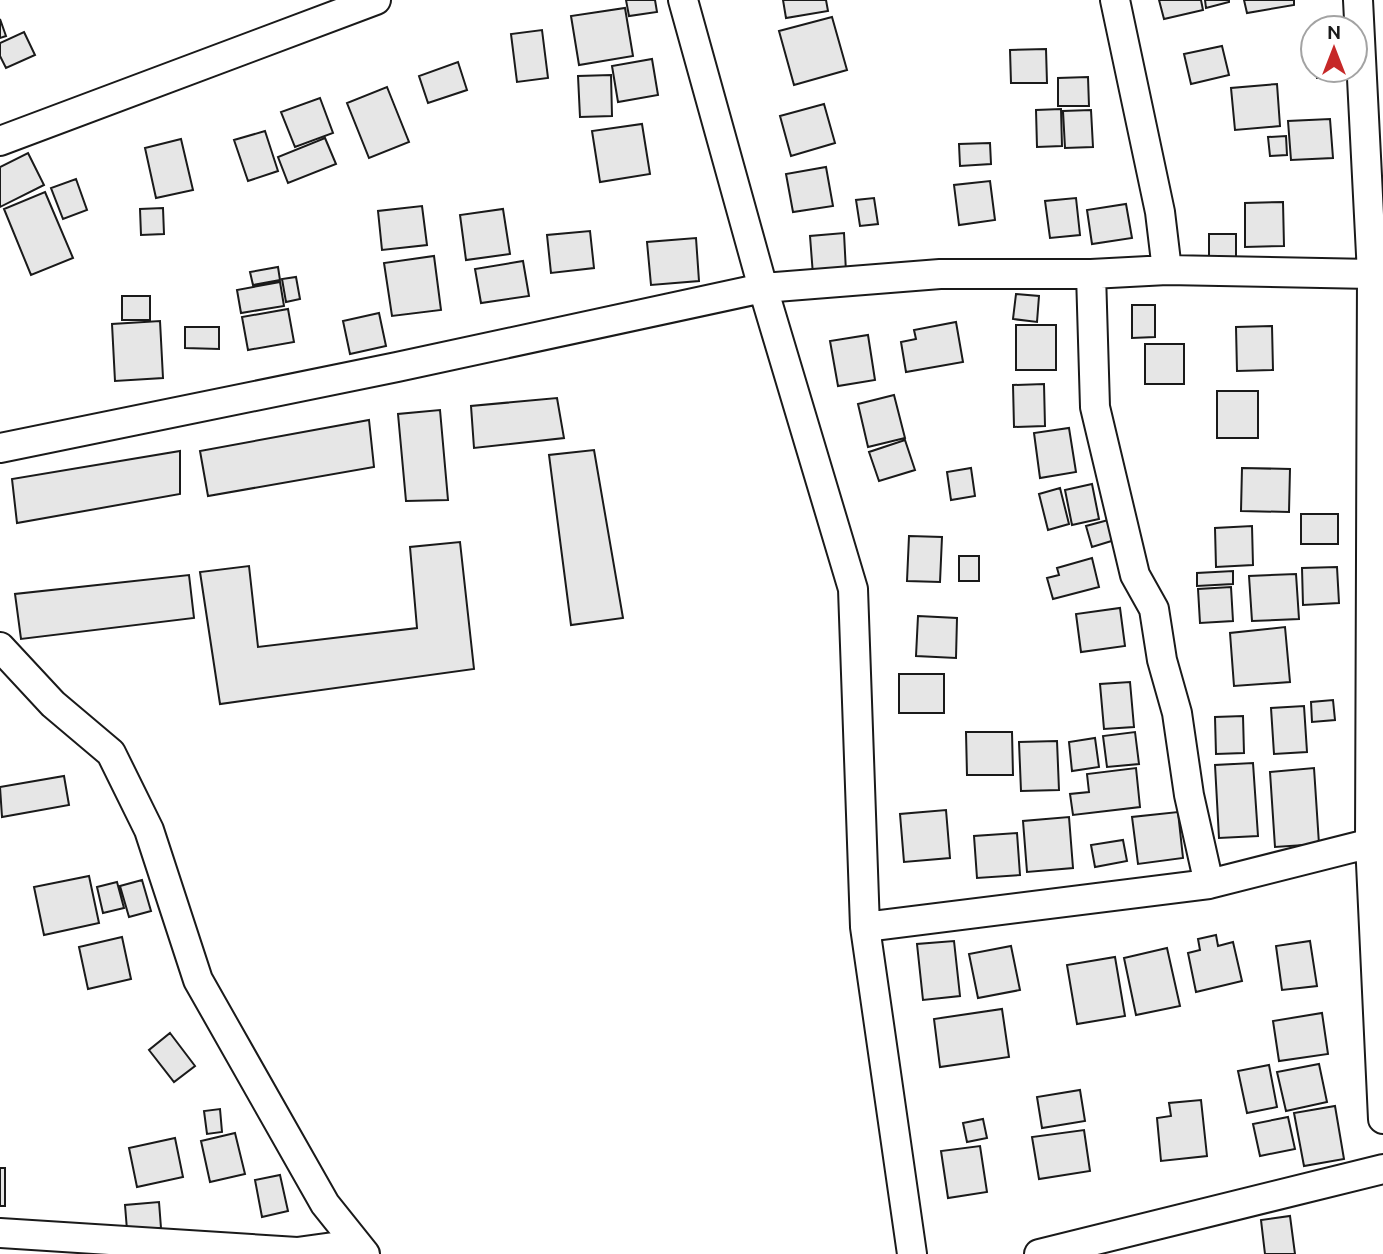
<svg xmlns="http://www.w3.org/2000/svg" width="1383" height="1254" viewBox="0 0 1383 1254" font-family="Ubuntu,sans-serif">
	<rect width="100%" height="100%" fill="#fff"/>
	<path fill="#e6e6e6" stroke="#1a1a1a" stroke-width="2" d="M626 0H655L657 12 629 16Z
		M783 0H826L828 11 786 18Z
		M1159 0H1201L1203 10 1164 19Z
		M1205 0H1229V2L1206 8Z
		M1244 0H1294V5L1247 13Z
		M625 8 633 56 579 65 571 16Z
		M832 17 847 70 794 85 779 31Z
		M0 19 6 36 0 38Z
		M542 30 548 78 517 82 511 34Z
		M24 32 35 55 6 68 0 56V43Z
		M1222 46 1229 75 1191 84 1184 54Z
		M1046 49 1047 83H1011L1010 50Z
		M652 59 658 95 618 102 612 66Z
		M458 62 467 90 428 103 419 76Z
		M1316 70H1334L1335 76 1317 78Z
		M611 75 612 116 580 117 578 76Z
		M1088 77 1089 106H1058V78Z
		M1277 84 1280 126 1235 130 1231 88Z
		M387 87 409 142 369 158 347 103Z
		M320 98 333 133 295 147 281 112Z
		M824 104 835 143 791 156 780 116Z
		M1061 109 1062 146 1037 147 1036 110Z
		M1091 110 1093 147 1065 148 1063 111Z
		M1330 119 1333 158 1291 160 1288 121Z
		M642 124 650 174 600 182 592 131Z
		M265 131 278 171 248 181 234 140Z
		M1286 136 1287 155 1270 156 1268 137Z
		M325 138 336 164 288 183 278 157Z
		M181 139 193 190 156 198 145 148Z
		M990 143 991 164 960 166 959 144Z
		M28 153 44 185 0 207V167Z
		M826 167 833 206 793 212 786 174Z
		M76 179 87 210 63 219 51 188Z
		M990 181 995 220 959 225 954 185Z
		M45 192 73 258 31 275 4 209Z
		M874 198 878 224 860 226 856 200Z
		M1076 198 1080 235 1050 238 1045 201Z
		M1283 202 1284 246 1245 247V203Z
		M1126 204 1132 238 1092 244 1087 210Z
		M422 206 427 245 382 250 378 211Z
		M163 208 164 234 141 235 140 209Z
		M503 209 510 254 466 260 460 215Z
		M590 231 594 268 551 273 547 235Z
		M844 233 846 272 813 275 810 236Z
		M1209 234H1236V260H1209Z
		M696 238 699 281 651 285 647 242Z
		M434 256 441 310 392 316 384 263Z
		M523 261 529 296 481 303 475 269Z
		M278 267 280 280 253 285 250 272Z
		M296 277 300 299 286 302 282 279Z
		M280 282 284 306 241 313 237 290Z
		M1016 294 1039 296 1037 322 1013 319Z
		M122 296H150V320H122Z
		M1132 305H1155V337L1132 338Z
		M288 309 294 342 248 350 242 317Z
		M379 313 386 346 350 354 343 321Z
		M160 321 163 378 115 381 112 324Z
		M956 322 963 362 906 372 901 342 916 339 914 330Z
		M1016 325H1056V370H1016Z
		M1272 326 1273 370 1237 371 1236 327Z
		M185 327H219V349L185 348Z
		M868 335 875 380 838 386 830 341Z
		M1145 344H1184V384H1145Z
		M1044 384 1045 426 1014 427 1013 385Z
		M1217 391H1258V438H1217Z
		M894 395 905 438 868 447 858 404Z
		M557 398 564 438 474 448 471 406Z
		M440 410 448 500 406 501 398 414Z
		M369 420 374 467 208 496 200 451Z
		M1069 428 1076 472 1040 478 1034 433Z
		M905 440 915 470 879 481 869 452Z
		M594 450 623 618 571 625 549 455Z
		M180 451V494L17 523 12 479Z
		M971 468 975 496 951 500 947 472Z
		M1242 468 1290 469 1289 512 1241 511Z
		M1092 484 1099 519 1072 525 1065 490Z
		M1060 488 1069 524 1048 530 1039 494Z
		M1301 514H1338V544H1301Z
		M1112 519 1118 539 1092 547 1086 526Z
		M1252 526 1253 565 1216 567 1215 528Z
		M909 536 942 537 940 582 907 581Z
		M460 542 474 669 220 704 200 572 249 566 258 647 417 628 410 547Z
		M959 556H979V581H959Z
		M1092 558 1099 587 1053 599 1047 578 1059 575 1057 568Z
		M1337 567 1339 603 1303 605 1302 568Z
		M1233 571V584L1197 586V573Z
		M1296 574 1299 619 1252 621 1249 576Z
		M189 575 194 618 21 639 15 594Z
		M1231 587 1233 621 1200 623 1198 589Z
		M1120 608 1125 646 1081 652 1076 614Z
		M918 616 957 618 956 658 916 656Z
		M1285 627 1290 682 1234 686 1230 633Z
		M899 674H944V713H899Z
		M1130 682 1134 727 1104 729 1100 684Z
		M1333 700 1335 720 1312 722 1311 702Z
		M1304 706 1307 752 1274 754 1271 708Z
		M1243 716 1244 753 1216 754 1215 717Z
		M966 732H1012L1013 775H967Z
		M1135 732 1139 764 1107 767 1103 736Z
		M1095 738 1099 767 1072 771 1069 742Z
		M1057 741 1059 790 1021 791 1019 742Z
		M1253 763 1258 836 1219 838 1215 765Z
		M1136 768 1140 807 1073 815 1070 794 1089 792 1087 774Z
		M1314 768 1319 844 1275 847 1270 772Z
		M64 776 69 805 2 817 0 787Z
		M946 810 950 858 904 862 900 814Z
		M1178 812 1183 858 1138 864 1132 817Z
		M1069 817 1073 868 1027 872 1023 821Z
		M1017 833 1020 875 977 878 974 836Z
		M1123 840 1127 861 1095 867 1091 845Z
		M89 876 99 923 44 935 34 887Z
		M142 880 151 911 129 917 120 886Z
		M117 882 124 908 103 913 97 887Z
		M1216 935 1218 946 1233 942 1242 981 1196 992 1188 953 1200 950 1198 939Z
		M122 937 131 979 88 989 79 947Z
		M954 941 960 996 923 1000 917 944Z
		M1310 941 1317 986 1282 990 1276 946Z
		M1011 946 1020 990 978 998 969 954Z
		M1167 948 1180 1006 1136 1015 1124 958Z
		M1115 957 1125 1016 1077 1024 1067 965Z
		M1002 1009 1009 1057 940 1067 934 1019Z
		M1322 1013 1328 1054 1279 1061 1273 1021Z
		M170 1033 195 1066 174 1082 149 1050Z
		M1319 1064 1327 1102 1286 1111 1277 1072Z
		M1269 1065 1277 1107 1247 1113 1238 1071Z
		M1080 1090 1085 1121 1042 1128 1037 1097Z
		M1201 1100 1207 1156 1161 1161 1157 1118 1171 1116 1169 1103Z
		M1335 1106 1344 1159 1304 1166 1294 1113Z
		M220 1109 222 1132 207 1134 204 1111Z
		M1288 1117 1295 1149 1260 1156 1253 1124Z
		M983 1119 987 1138 967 1142 963 1123Z
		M1084 1130 1090 1171 1039 1179 1032 1137Z
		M235 1133 245 1174 210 1182 201 1141Z
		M175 1138 183 1177 137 1187 129 1148Z
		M980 1146 987 1192 948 1198 941 1151Z
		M0 1168H5V1206H0Z
		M280 1175 288 1211 262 1217 255 1180Z
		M159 1202 161 1228 127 1230 125 1205Z
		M1290 1216 1295 1254H1265L1261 1220Z"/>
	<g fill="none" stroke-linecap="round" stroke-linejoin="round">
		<g stroke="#1a1a1a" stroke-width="32">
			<path id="street" d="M683 0 763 288 853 589 865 927 912 1254
				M1115 0 1160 212 1167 270
				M1358 0 1372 274 1370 842 1383 1119
				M0 141 376 0
				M1091 274 1095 407 1135 575 1154 609 1162 660 1177 713 1189 795 1209 884
				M0 448 397 367 763 288 940 274H1091L1167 270 1372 274
				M0 647 53 704 111 753 149 830 198 980 325 1204 365 1254
				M865 927 1209 884 1383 840
				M0 1233 297 1252 355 1244
				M1039 1254 1383 1169"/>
		</g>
		<use href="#street" stroke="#fff" stroke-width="28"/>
	</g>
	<g transform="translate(1334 49)"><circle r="33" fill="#ffffff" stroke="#a3a3a3" stroke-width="2"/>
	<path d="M0-5L12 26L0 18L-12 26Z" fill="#c62828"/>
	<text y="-10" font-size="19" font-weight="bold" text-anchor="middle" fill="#1a1a1a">N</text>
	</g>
</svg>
